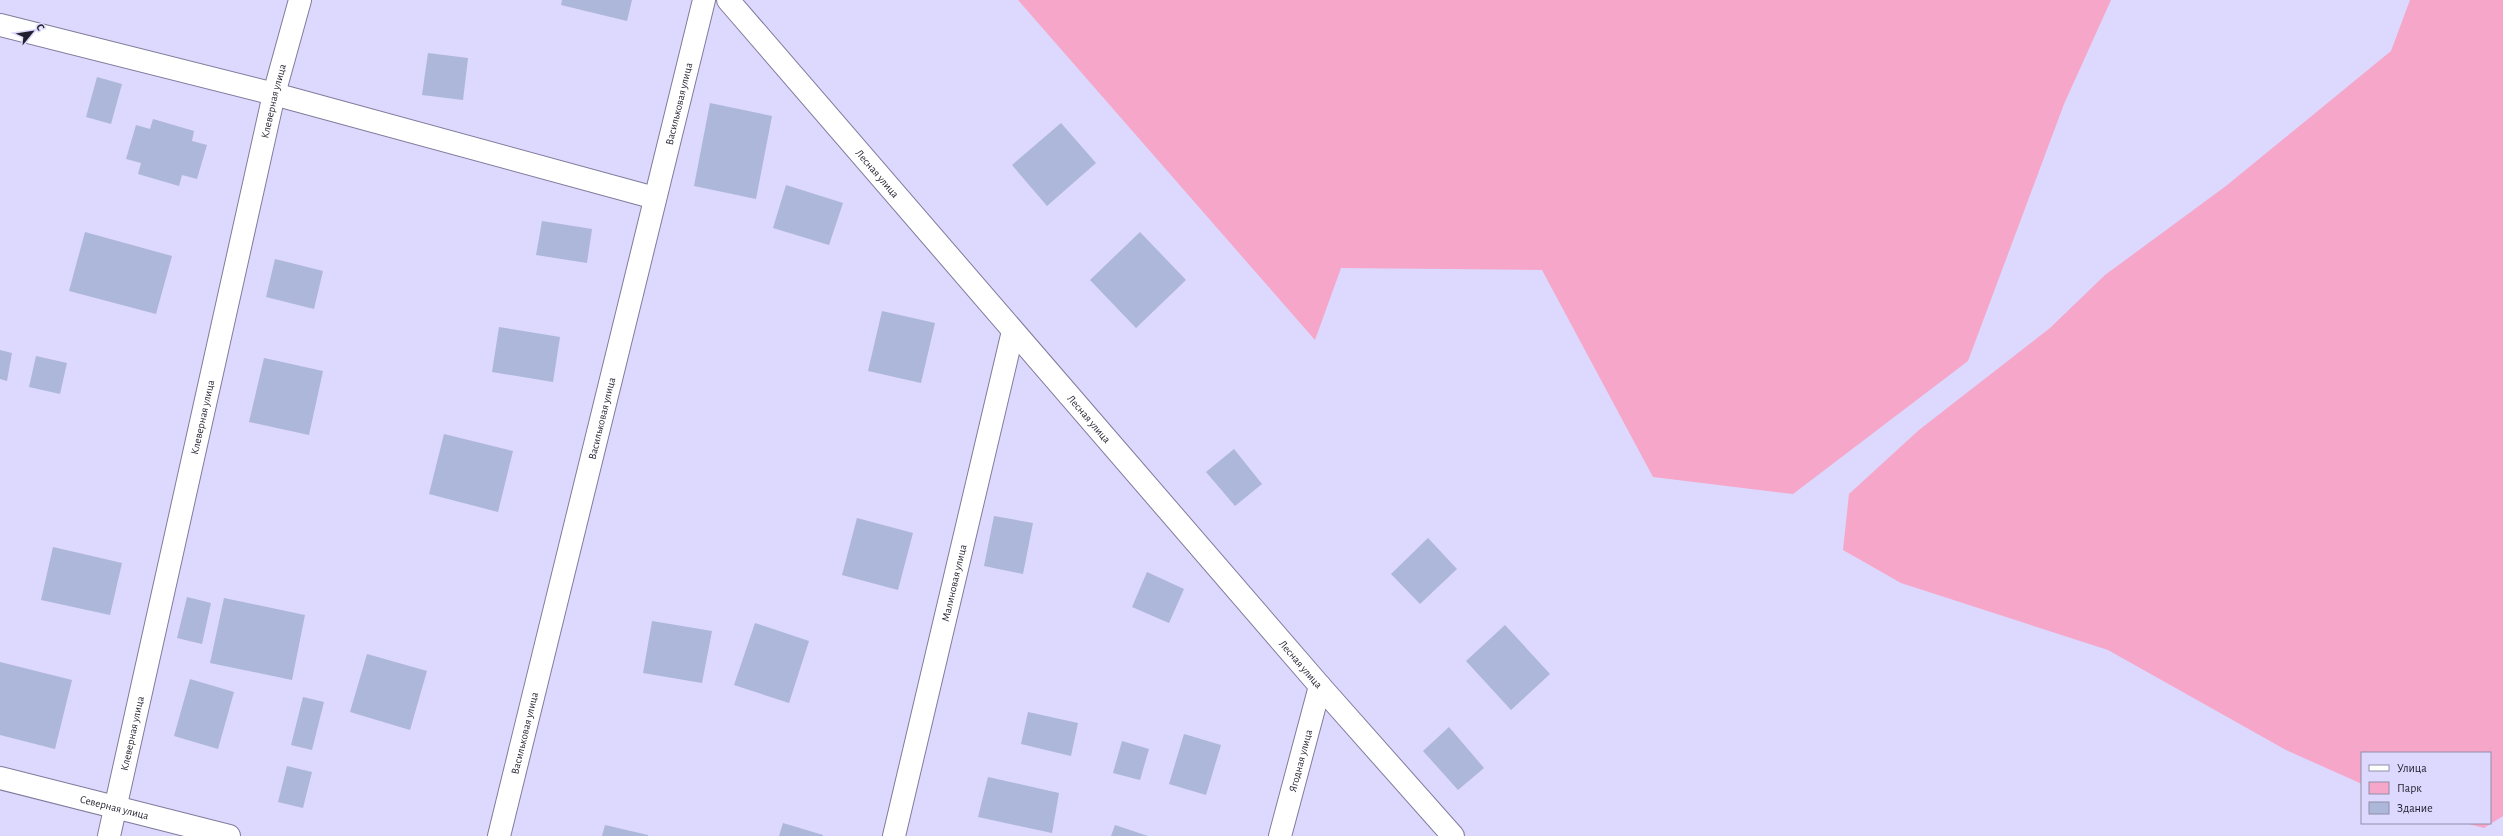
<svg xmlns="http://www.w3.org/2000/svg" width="2503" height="836" viewBox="0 0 2503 836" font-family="'Alegreya Sans',sans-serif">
	<rect width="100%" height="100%" fill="#ddd8fd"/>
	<path fill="#f5a6c9" d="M1018 0H2111L2064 104 1968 361 1793 494 1653 477 1542 270 1341 268 1315 340Z
		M2410 0H2503V816L2484 828 2465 823H2490V753H2362V784L2286 750 2108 650 1901 583 1843 550 1849 494 1919 430 2050 328 2105 275 2226 186 2391 51Z"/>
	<path fill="#acb7d9" d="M562 0H632L627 21 561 5Z
		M428 53 468 58 463 100 422 95Z
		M97 77 122 84 111 124 86 117Z
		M710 103 772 116 756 199 694 186Z
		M153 119 194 131 192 141 207 145 197 179 182 175 179 186 138 174 141 163 126 159 136 125 150 129Z
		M1061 123 1096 163 1047 206 1012 165Z
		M786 185 843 203 829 245 773 228Z
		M542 221 592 229 587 263 536 255Z
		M85 232 172 256 156 314 69 291Z
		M1140 232 1186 280 1136 328 1090 280Z
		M275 259 323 271 314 309 266 297Z
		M882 311 935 323 921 383 868 371Z
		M499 327 560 337 553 382 492 372Z
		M0 350 12 353 7 381 0 379Z
		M36 356 67 363 60 394 29 387Z
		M264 358 323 371 309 435 249 422Z
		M444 434 513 451 498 512 429 494Z
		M1234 449 1262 484 1235 506 1206 472Z
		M994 516 1033 523 1023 574 984 566Z
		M857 518 913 533 898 590 842 575Z
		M1428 538 1457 569 1420 604 1391 574Z
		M53 547 122 563 110 615 41 600Z
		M1147 572 1184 589 1169 623 1132 607Z
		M187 597 211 603 202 644 177 638Z
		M224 598 305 615 292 680 210 663Z
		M652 621 712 631 702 683 643 673Z
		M755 623 809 641 789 703 734 685Z
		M1505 625 1550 674 1511 710 1466 661Z
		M367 654 427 671 410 730 350 712Z
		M0 662 72 680 55 749 0 735Z
		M190 679 234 692 218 749 174 736Z
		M303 697 324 702 312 750 291 745Z
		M1028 712 1078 723 1071 756 1021 744Z
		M1449 727 1484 768 1458 790 1423 751Z
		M1184 734 1221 745 1206 795 1169 784Z
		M1122 741 1149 749 1140 780 1113 773Z
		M287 766 312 772 303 808 278 802Z
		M988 777 1059 793 1052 833 978 817Z
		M783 823 823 835V836H779Z
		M605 825 648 835V836H602Z
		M1115 825 1148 836H1111Z"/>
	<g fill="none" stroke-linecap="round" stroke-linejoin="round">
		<g stroke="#807b9c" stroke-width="24">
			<g id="street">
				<path id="s1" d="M728 0 1320 686 1453 836"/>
				<path d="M0 25 274 94 655 198"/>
				<path id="s2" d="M0 778 229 836"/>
				<path id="s3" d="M109 836 274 94 300 0"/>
				<path id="s4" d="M499 836 704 0"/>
				<path id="s5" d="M894 836 1013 331"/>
				<path id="s6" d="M1280 836 1320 686"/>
			</g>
		</g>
		<use href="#street" stroke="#fff" stroke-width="22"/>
	</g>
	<g text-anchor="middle" stroke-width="4" stroke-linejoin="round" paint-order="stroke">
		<g font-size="11" fill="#211f2d" stroke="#ddd8fd">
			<text dy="4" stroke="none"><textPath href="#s3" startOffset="753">Клеверная улица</textPath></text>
			<text dy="4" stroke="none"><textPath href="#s4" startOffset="754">Васильковая улица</textPath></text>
			<text dy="4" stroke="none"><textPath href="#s1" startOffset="229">Лесная улица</textPath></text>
			<text dy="4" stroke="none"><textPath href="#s3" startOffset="429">Клеверная улица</textPath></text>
			<text dy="4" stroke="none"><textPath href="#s4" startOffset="430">Васильковая улица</textPath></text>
			<text dy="4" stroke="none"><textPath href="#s1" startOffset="553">Лесная улица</textPath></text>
			<text dy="4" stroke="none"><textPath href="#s5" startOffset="260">Малиновая улица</textPath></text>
			<text dy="4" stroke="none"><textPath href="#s1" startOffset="877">Лесная улица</textPath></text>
			<text dy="4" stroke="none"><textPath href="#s4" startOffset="106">Васильковая улица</textPath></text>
			<text dy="4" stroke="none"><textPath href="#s3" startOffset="105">Клеверная улица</textPath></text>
			<text dy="4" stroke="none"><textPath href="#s6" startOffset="78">Ягодная улица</textPath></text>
			<text dy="4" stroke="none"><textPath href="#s2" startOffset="118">Северная улица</textPath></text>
		</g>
	</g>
	<rect x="2361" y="752" width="130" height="72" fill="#ddd8fd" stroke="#928eaa"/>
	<rect x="2369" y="765" width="20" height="6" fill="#ffffff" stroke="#928eaa"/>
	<text x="2397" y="772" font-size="12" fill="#211f2d">Улица</text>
	<rect x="2369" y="782" width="20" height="12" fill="#f5a6c9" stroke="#928eaa"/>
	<text x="2397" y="792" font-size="12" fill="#211f2d">Парк</text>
	<rect x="2369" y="802" width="20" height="12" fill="#acb7d9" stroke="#928eaa"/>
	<text x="2397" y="812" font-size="12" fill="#211f2d">Здание</text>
	<g transform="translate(32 32) rotate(60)" stroke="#ddd8fd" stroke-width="3" paint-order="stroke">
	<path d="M0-3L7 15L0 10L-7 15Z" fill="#211f2d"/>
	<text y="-6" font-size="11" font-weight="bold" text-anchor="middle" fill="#211f2d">С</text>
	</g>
</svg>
